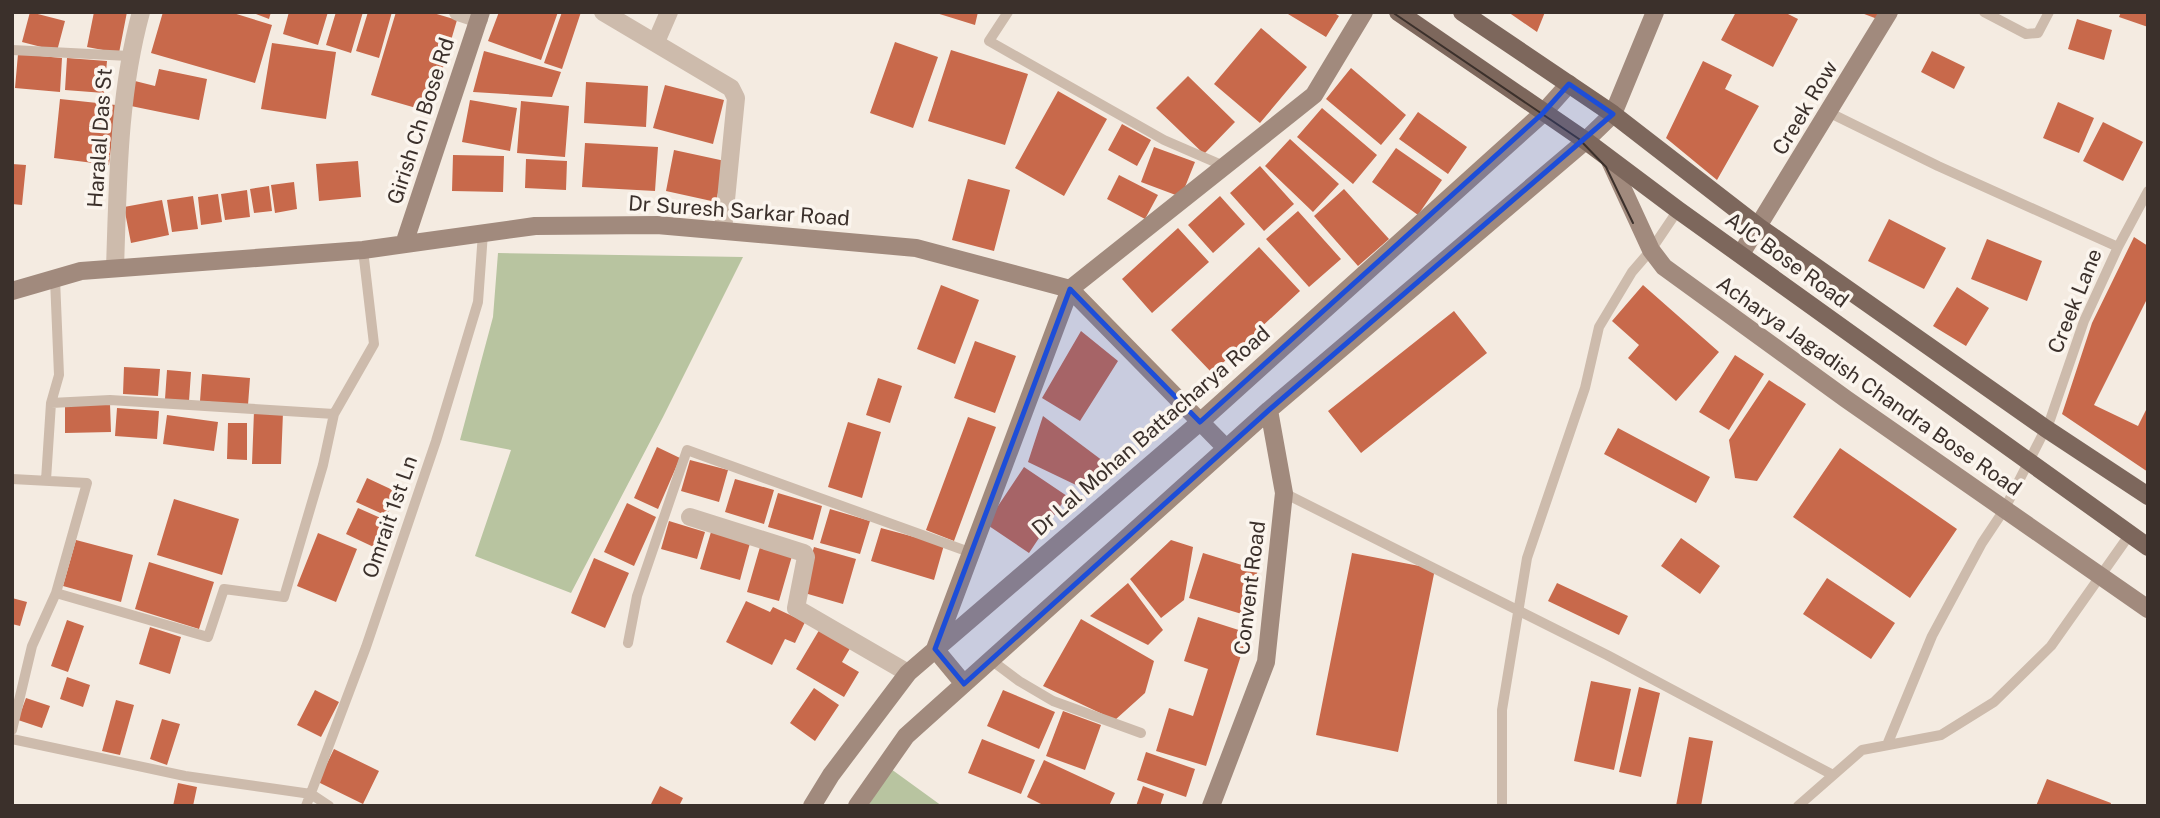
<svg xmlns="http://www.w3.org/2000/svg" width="2160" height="818" viewBox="0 0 2160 818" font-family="'Public Sans',sans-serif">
	<rect width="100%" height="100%" fill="#f4ebe1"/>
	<path fill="#b8c4a0" d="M498 253 743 257 663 417 571 593 475 556 511 450 460 440 493 317Z
		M891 769 942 806H868Z"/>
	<path fill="#c8694b" d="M30 12 65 21 57 51 22 42Z
		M94 12H127L119 53 87 47Z
		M163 12H230L272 25 255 83 151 53Z
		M251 12H271L269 19Z
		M289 12H328L318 45 283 34Z
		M336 12H363L351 53 326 45Z
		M368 12H392L379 58 356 51Z
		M396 12H430L457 20 430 112 371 95Z
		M499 12H558L541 60 488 41Z
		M562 12H581L562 69 544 63Z
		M933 12H978L975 25Z
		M1290 12H1333L1339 16 1326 37 1288 14Z
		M1508 12H1545L1537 32Z
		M1736 12H1784L1798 19 1773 67 1721 40Z
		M1859 12H1883L1880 20Z
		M2121 12H2148V27L2119 17Z
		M2077 19 2112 30 2104 60 2068 49Z
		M1261 28 1307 67 1260 123 1214 84Z
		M895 42 938 57 913 128 870 113Z
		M272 43 336 52 326 119 261 109Z
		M951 50 1028 74 1005 145 928 121Z
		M484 51 561 72 552 97 473 92Z
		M1932 51 1965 67 1954 89 1921 72Z
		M18 54 62 58 60 92 15 88Z
		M67 58 107 61 104 93 65 90Z
		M1703 61 1732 75 1725 89 1759 106 1717 180 1666 138Z
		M1351 68 1406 115 1381 145 1326 99Z
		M159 69 207 79 199 120 126 105 131 80 155 86Z
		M1188 76 1235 122 1204 154 1156 108Z
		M586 82 648 86 646 127 584 123Z
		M665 85 724 100 713 144 653 128Z
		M1058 91 1107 119 1064 196 1015 168Z
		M60 99 116 105 109 165 54 158Z
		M470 100 517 108 510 151 462 142Z
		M521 101 569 106 565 157 517 153Z
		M2058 102 2094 118 2079 153 2043 138Z
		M1322 108 1377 155 1353 184 1297 137Z
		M1418 112 1467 147 1448 174 1399 139Z
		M2103 122 2143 142 2123 181 2083 161Z
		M1122 124 1151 140 1137 166 1108 150Z
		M1290 139 1339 184 1313 212 1265 166Z
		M585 143 658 147 655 191 582 187Z
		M1154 147 1195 162 1181 197 1141 182Z
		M1396 148 1442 180 1418 215 1372 182Z
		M674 150 725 161 716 202 666 191Z
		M453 155 504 156 503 192 452 191Z
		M526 159 567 161 566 190 525 188Z
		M358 161 361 197 319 201 316 164Z
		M12 164 26 165 22 205 12 204Z
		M1260 166 1294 204 1264 231 1230 193Z
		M1119 175 1158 195 1145 219 1107 199Z
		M968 179 1010 190 994 251 952 240Z
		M294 182 297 209 275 213 271 185Z
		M269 186 272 211 254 213 250 189Z
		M1344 189 1389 239 1358 266 1314 216Z
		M247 190 250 217 225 220 221 194Z
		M218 194 222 222 201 225 198 197Z
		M193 196 198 229 172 232 167 200Z
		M1220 196 1245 224 1213 253 1188 225Z
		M162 200 169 235 131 243 124 207Z
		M1298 211 1341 259 1309 287 1266 239Z
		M1889 219 1946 248 1924 289 1868 261Z
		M1178 228 1209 262 1152 313 1122 279Z
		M2134 237 2148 246V297L2094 405 2138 426 2148 406V472L2062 414 2092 323Z
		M1987 239 2042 261 2027 301 1971 279Z
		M1259 247 1300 291 1212 373 1171 330Z
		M941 285 979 300 955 364 917 349Z
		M1643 285 1719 352 1676 401 1628 358 1639 345 1612 321Z
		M1957 287 1989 308 1966 346 1933 326Z
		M1454 311 1487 353 1361 453 1328 411Z
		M1081 331 1118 361 1080 421 1042 398Z
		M975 341 1016 356 995 413 954 398Z
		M1735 355 1764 374 1729 430 1699 412Z
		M124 367 160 369 158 396 123 394Z
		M167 370 191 372 189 401 165 399Z
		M202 374 250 378 248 405 200 401Z
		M878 378 902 386 890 423 866 415Z
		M1769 380 1806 404 1757 481 1735 478 1729 440Z
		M65 404H110L111 432 65 433Z
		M117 408 159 411 157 439 115 436Z
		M254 411 283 412 281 464H252Z
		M167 415 218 422 214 451 163 444Z
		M1043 416 1107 464 1076 485 1028 462Z
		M968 417 996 427 954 541 926 530Z
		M848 422 881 432 862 498 828 487Z
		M228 423H247V460L227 459Z
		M1618 428 1710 477 1696 503 1604 454Z
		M657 447 680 458 658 509 634 498Z
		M1840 448 1957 529 1910 598 1793 517Z
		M690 460 728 470 719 502 681 491Z
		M1024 467 1067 496 1029 553 986 524Z
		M367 478 397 492 387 516 356 502Z
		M735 479 774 490 764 524 725 512Z
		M778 493 822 506 813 540 768 527Z
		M174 499 239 519 222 575 157 555Z
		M627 503 656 517 634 566 604 552Z
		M358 508 392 523 380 550 346 534Z
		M830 509 870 521 860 554 820 543Z
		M669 521 705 532 697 559 661 549Z
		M881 528 944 545 934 580 871 561Z
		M711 532 750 543 740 580 700 569Z
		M318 533 357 549 336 602 297 586Z
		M1681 538 1720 566 1700 594 1661 566Z
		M76 540 133 555 121 602 63 586Z
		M1171 540 1193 547 1184 600 1161 618 1130 579Z
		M760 547 792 556 779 601 747 592Z
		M814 547 856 559 843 604 801 592Z
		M1203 553 1258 570 1245 615 1189 598Z
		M1352 553 1435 569 1398 752 1316 735Z
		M594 558 629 573 605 628 571 613Z
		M149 562 214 582 199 629 135 609Z
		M1827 578 1895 623 1871 659 1803 614Z
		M1128 583 1163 630 1148 645 1090 616Z
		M1557 583 1628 616 1619 635 1548 601Z
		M12 598 27 602 20 626 12 624Z
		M746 601 770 612 773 607 805 622 795 643 785 639 772 665 726 642Z
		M1198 617 1248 633 1206 766 1156 751 1169 708 1193 716 1208 669 1184 661Z
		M1081 619 1154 661 1145 693 1115 720 1043 686Z
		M67 620 84 626 68 672 51 666Z
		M150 627 181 637 170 674 139 664Z
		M821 627 852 645 842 662 859 672 844 697 796 669Z
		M67 677 90 685 83 707 60 699Z
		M1591 681 1631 689 1614 770 1574 761Z
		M1639 687 1660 693 1641 777 1619 772Z
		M814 688 839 705 815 741 790 723Z
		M315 690 339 702 321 737 297 725Z
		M1003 690 1055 712 1039 749 987 726Z
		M26 698 50 706 42 728 18 720Z
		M116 700 134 705 120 755 102 751Z
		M1063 711 1101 725 1085 770 1046 756Z
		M162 719 180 724 167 765 150 759Z
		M1689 737 1713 741 1701 806H1676Z
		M982 739 1035 760 1021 794 968 773Z
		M334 749 379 771 363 804 318 782Z
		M1146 752 1195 769 1186 797 1137 780Z
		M1044 760 1115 793 1109 806H1045L1027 797Z
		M2047 779 2111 803 2110 806H2036Z
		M178 783 197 787 193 806H173Z
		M660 786 683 798 679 806H650Z
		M1143 786 1164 794 1160 806H1136Z"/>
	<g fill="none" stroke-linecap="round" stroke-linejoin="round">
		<path stroke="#cdbbac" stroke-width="10" d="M1008 12 989 41 1164 140 1224 166
			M1984 12 2026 34 2038 33 2049 12
			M12 50 129 56
			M1828 112 1938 166 2118 247
			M51 403 110 400 334 414
			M12 479 87 483 56 593 208 637 224 589 284 597 323 465 334 414 374 344 363 250
			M46 480 51 403 59 375 55 279
			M1284 493 1607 655 1833 775
			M628 643 637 596 687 450 972 553
			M991 660 1019 681 1053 701 1141 733
			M12 730 32 646 56 593
			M12 739 185 776 311 794 329 806
			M1887 745 1932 636 1982 543 2004 510 2050 420 2084 321 2118 247 2148 191
			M306 806 366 647 436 441 478 302 483 233
			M1502 806V710L1527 558 1585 388 1599 327 1632 272 1651 250 1678 210
			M1798 806 1862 750 1941 735 1994 702 2051 646 2130 534"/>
		<path stroke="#cdbbac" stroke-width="18" d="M458 12 479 19
			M603 12 731 88 736 98 723 230
			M656 42 669 12
			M115 268C118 182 118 96 141 12
			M690 517 804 553 806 557 796 608 908 673"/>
		<path stroke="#a18a7d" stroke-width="18" d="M1610 161 1651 250 1664 267 1846 399 2148 609
			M404 244 481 12
			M1741 254 1889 12
			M12 291 81 271 363 250 535 226 657 225 916 248 1070 289 1226 448
			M964 684 935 649 1070 289 1314 95 1364 12
			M812 806 831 775 908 673 1200 422 1542 114 1569 84
			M857 806 906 736 1269 410 1583 143 1613 114 1655 12
			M1211 806 1266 662 1284 493 1269 410"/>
		<path stroke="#7d675c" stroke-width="18" d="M1398 12 1586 141 1678 210 2148 547
			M1462 12 1613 114 1759 227 2045 428 2148 496"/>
		<path stroke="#3b302b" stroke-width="2" d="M1392 12 1579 139 1606 167 1633 223"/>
	</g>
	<path fill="#1d4ed8" fill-opacity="0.2" stroke="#1d4ed8" stroke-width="5" stroke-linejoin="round" d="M1569 84 1613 114 1269 410 964 684 935 649 1070 289 1200 422 1542 114Z"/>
	<g text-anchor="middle" stroke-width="7" stroke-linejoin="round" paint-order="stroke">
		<g font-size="21" fill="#3b302b" stroke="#fbf5ee">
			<text transform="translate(1805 108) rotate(-59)" y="7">Creek Row</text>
			<text transform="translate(421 121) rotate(-72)" y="7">Girish Ch Bose Rd</text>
			<text transform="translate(100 138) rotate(-86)" y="7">Haralal Das St</text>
			<text transform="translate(739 211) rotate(4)" y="7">Dr Suresh Sarkar Road</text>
			<text transform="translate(1787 260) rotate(36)" y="7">AJC Bose Road</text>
			<text transform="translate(2075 301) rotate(-68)" y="7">Creek Lane</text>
			<text transform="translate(1869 386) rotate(35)" y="7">Acharya Jagadish Chandra Bose Road</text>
			<text transform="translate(1151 431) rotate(-41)" y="7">Dr Lal Mohan Battacharya Road</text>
			<text transform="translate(390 517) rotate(-71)" y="7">Omrait 1st Ln</text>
			<text transform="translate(1250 588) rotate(-83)" y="7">Convent Road</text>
		</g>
	</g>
	<rect width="2160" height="818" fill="none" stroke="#3b302b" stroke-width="28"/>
</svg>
